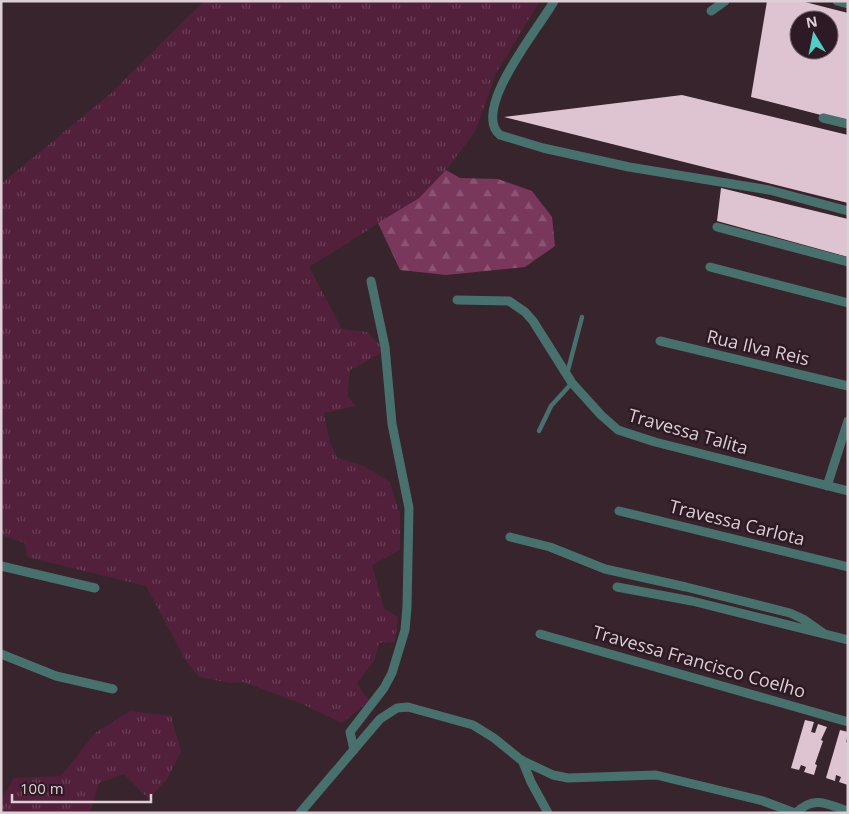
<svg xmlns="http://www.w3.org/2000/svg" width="849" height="814" viewBox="0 0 849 814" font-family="'Open Sans',sans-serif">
	<defs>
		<pattern id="grass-tufts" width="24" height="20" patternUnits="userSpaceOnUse" patternTransform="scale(1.25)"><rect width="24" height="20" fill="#53203c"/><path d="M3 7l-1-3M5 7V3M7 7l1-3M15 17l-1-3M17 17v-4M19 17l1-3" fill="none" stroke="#6b3f57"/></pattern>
		<pattern id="forest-firs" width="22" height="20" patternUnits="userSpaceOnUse" patternTransform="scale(1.25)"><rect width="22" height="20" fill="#79375b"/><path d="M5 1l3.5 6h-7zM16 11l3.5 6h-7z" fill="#8c5372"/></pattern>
	</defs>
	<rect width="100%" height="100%" fill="#37242d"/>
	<path fill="url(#grass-tufts)" d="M204 1H540L496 73 475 132 446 170 419 198 309 267 342 329 367 332 383 348 378 355 350 370 347 396 356 406 324 413 329 439 337 458 364 466 390 482 400 515V550L372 565 384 609 398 617 395 642 379 643 374 661 357 683 369 701 342 723 300 703 243 682 230 683 199 677 187 663 146 586 27 557 25 543 1 535V184L110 94Z
		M130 711 171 716 181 751 167 779 149 799 124 774 99 783 90 813H1V800L14 778 61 776 95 733Z"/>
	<path fill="url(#forest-firs)" d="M446 170 460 178 498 179 532 191 552 217 555 246 525 267 446 275 400 270 378 223 419 198Z"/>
	<path fill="#dec4d0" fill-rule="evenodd" d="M767 1H801L848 13V122L751 97ZM799 20H829V50H799Z
		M682 95 848 135V203L504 117Z
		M721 188 848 219V257L717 221Z
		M805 720 814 722 811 732 815 733 818 724 827 727 821 740 823 741 815 764 817 765 814 775 804 772 806 767 801 765 799 770 791 768Z
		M840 730 848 732 846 742 848 743V785L839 782 841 777 836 775 835 781 826 778Z"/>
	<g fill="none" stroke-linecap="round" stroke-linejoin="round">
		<path stroke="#48716e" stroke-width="4.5" d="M567 374 582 317
			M539 431 551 406 572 383"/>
		<path stroke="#48716e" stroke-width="9" d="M554 1C540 27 470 110 500 135L543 148 629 167 769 190 848 211
			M837 1 848 4
			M711 11 725 1
			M823 118 848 124
			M717 227 848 262
			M710 267 848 303
			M457 300 509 301 525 312 533 321 572 383 601 415 618 430 655 442 848 491
			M660 341 848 386
			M827 486 848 421
			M619 511 848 567
			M510 537 550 547 605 569 686 587 790 613 803 619 823 633
			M1 566 95 588
			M617 587 692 601 848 640
			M540 634 848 722
			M1 654 56 676 113 689
			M354 750 350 732 384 688 392 673 405 630 407 607 409 508 392 424 385 347 371 281
			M522 760 531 782 548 813
			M300 813 380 719 397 708 408 707 473 725 494 738 521 760 553 775 568 778 656 775 763 801 795 813
			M796 813C814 795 827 804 848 811"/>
	</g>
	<g text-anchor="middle" stroke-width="5" stroke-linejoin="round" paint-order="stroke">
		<g font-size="18" fill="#ddcfd5" stroke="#2d1a24">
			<text transform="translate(758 348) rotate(13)" y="6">Rua Ilva Reis</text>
			<text transform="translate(688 432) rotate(16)" y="6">Travessa Talita</text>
			<text transform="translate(737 523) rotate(14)" y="6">Travessa Carlota</text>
			<text transform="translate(699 662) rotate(16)" y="6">Travessa Francisco Coelho</text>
		</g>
	</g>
	<rect width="849" height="814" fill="none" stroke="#ddcfd5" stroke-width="5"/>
	<g transform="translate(814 35) rotate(350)"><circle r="24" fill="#2d1a24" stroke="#73626b"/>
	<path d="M0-4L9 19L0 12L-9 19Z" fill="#54cdc6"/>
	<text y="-8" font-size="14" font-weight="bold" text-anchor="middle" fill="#ddcfd5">N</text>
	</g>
	<path d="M12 794v8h139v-8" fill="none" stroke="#ddcfd5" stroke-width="2.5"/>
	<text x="20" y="794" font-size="15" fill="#ddcfd5" stroke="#2d1a24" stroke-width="4" paint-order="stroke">100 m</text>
</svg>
